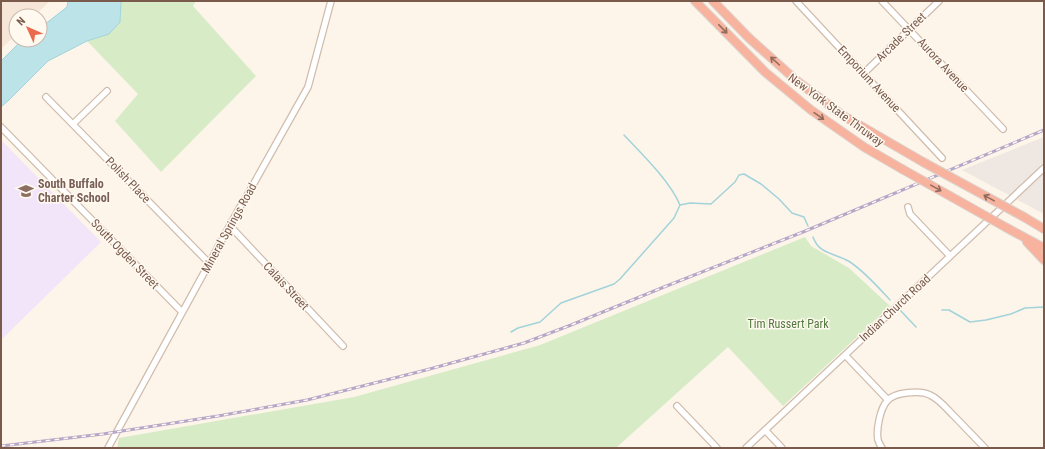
<svg xmlns="http://www.w3.org/2000/svg" width="1045" height="449" viewBox="0 0 1045 449" font-family="'Roboto Condensed',sans-serif">
	<rect width="100%" height="100%" fill="#fdf5e9"/>
	<path fill="#f5e6d7" d="M1 1H50L34 16H16V34L1 49Z"/>
	<path fill="#eee7e2" d="M1044 137V162L1039 166 1044 170V214L962 170Z"/>
	<path fill="#f2e5fa" d="M1 140 101 242 1 340Z"/>
	<path fill="#d7ecc6" d="M121 1H196L193 6 256 76 161 172 115 121 138 94 87 41 109 34 120 22Z
		M805 237 811 246 849 268 890 306 783 406 728 347 616 448H117L119 438 354 397 540 345Z"/>
	<path fill="#bce3e8" stroke="#a2d3da" d="M68 1H121L120 22 109 34 87 41 48 61 9 100 1 107V61L22 40H40V28L67 7Z"/>
	<g fill="none" stroke-linecap="round" stroke-linejoin="round">
		<path stroke="#a2d3da" stroke-width="1.5" d="M680 205 690 203 711 204 735 182 739 175 744 174 761 184 779 199 792 213 804 217 808 226
			M813 237C819 255 836 253 850 262 865 272 878 287 890 300
			M900 310 916 327
			M942 310H949L970 322 986 320 1011 314 1025 308 1044 307
			M511 332 518 328 540 322 561 303 614 284 620 279 674 218 680 205C670 181 642 154 624 135"/>
		<g stroke="#d0bcad" stroke-width="8">
			<path id="minor" d="M796 1 942 158
				M882 1 1003 129
				M864 73 939 1
				M46 97 209 263
				M73 124 107 91
				M1 127 182 312
				M908 207 910 214 950 256
				M230 226 343 346
				M845 355 888 400
				M677 406 717 448
				M765 430 782 448
				M108 448 240 207 244 201 308 87 331 1
				M746 448 1044 168
				M882 448C880 445 879 443 878 440 876 430 880 409 887 401 894 392 920 390 930 395 939 399 946 408 953 415 964 426 974 437 985 448"/>
		</g>
		<g stroke="#dcd4d0" stroke-width="10">
			<path id="highway" d="M695 1 765 72 811 110 864 147 902 169
				M713 1 749 38 797 81 842 115 923 162
				M1024 217 1044 229
				M1007 228 1044 248
				M1027 242 1044 260"/>
		</g>
		<use href="#minor" stroke="#fff" stroke-width="5.5"/>
		<use href="#highway" stroke="#f8b39f" stroke-width="8"/>
		<g stroke="#b7a6c8" stroke-width="3">
			<path id="rail" d="M1 446 103 434 218 416 307 400 426 370 524 343 571 325 664 287 803 232 1044 130"/>
		</g>
		<use href="#rail" stroke="#fff9f0" stroke-width="1.5" stroke-dasharray="4.5" stroke-linecap="butt"/>
		<g stroke="#dcd4d0" stroke-width="10" stroke-linecap="butt">
			<path id="highway-bridge" d="M923 162 1024 217
				M902 169 1007 228"/>
		</g>
		<use href="#highway-bridge" stroke="#f8b39f" stroke-width="8"/>
	</g>
	<defs><path id="oneway-shaft" d="M-6 0H5M1.5-3L5.5 0L1.5 3" fill="none" stroke-width="1.6" stroke-linecap="round" stroke-linejoin="round"/></defs>
	<g stroke="#926c5c">
		<use href="#oneway-shaft" transform="translate(723 29) rotate(46)"/>
		<use href="#oneway-shaft" transform="translate(775 61) rotate(-138)"/>
		<use href="#oneway-shaft" transform="translate(819 116) rotate(35)"/>
		<use href="#oneway-shaft" transform="translate(936 188) rotate(29)"/>
		<use href="#oneway-shaft" transform="translate(989 198) rotate(-151)"/>
	</g>
	<defs>
		<g id="school-bare" transform="scale(1.2)"><path d="M0-5L7-2L0 1L-7-2ZM-4 1L0 2.5L4 1V4Q0 6-4 4Z" fill="#8d6e63" stroke="#fff9f0" stroke-width="2.5" paint-order="stroke"/></g>
	</defs>
	<g fill-rule="evenodd">
		<use href="#school-bare" x="26" y="191"/>
	</g>
	<g text-anchor="middle" stroke-width="3" stroke-linejoin="round" paint-order="stroke">
		<g font-size="12" fill="#795a4b" stroke="#fff9f0">
			<text transform="translate(901 37) rotate(-44)" y="4">Arcade Street</text>
			<text transform="translate(943 65) rotate(47)" y="4">Aurora Avenue</text>
			<text transform="translate(869 79) rotate(47)" y="4">Emporium Avenue</text>
			<text transform="translate(836 110) rotate(36)" y="4">New York State Thruway</text>
			<text transform="translate(128 180) rotate(46)" y="4">Polish Place</text>
			<text transform="translate(229 228) rotate(-61)" y="4">Mineral Springs Road</text>
			<text transform="translate(125 254) rotate(46)" y="4">South Ogden Street</text>
			<text transform="translate(286 286) rotate(47)" y="4">Calais Street</text>
			<text transform="translate(895 308) rotate(-43)" y="4">Indian Church Road</text>
		</g>
		<g font-size="12" font-weight="bold" fill="#785e54" stroke="#fff9f0" text-anchor="start">
			<text x="38" y="188">South Buffalo<tspan x="38" dy="14">Charter School</tspan></text>
		</g>
		<g font-size="12" fill="#527940" stroke="#fff9f0">
			<text x="788" y="328">Tim Russert Park</text>
		</g>
	</g>
	<rect width="1045" height="449" fill="none" stroke="#795a4b" stroke-width="4"/>
	<g transform="translate(28 28) rotate(315)"><circle r="19" fill="#fff9f0" stroke="#c9b9ae"/>
	<path d="M0-3L7 15L0 10L-7 15Z" fill="#e96a4c"/>
	<text y="-6" font-size="11" font-weight="bold" text-anchor="middle" fill="#795a4b">N</text>
	</g>
</svg>
